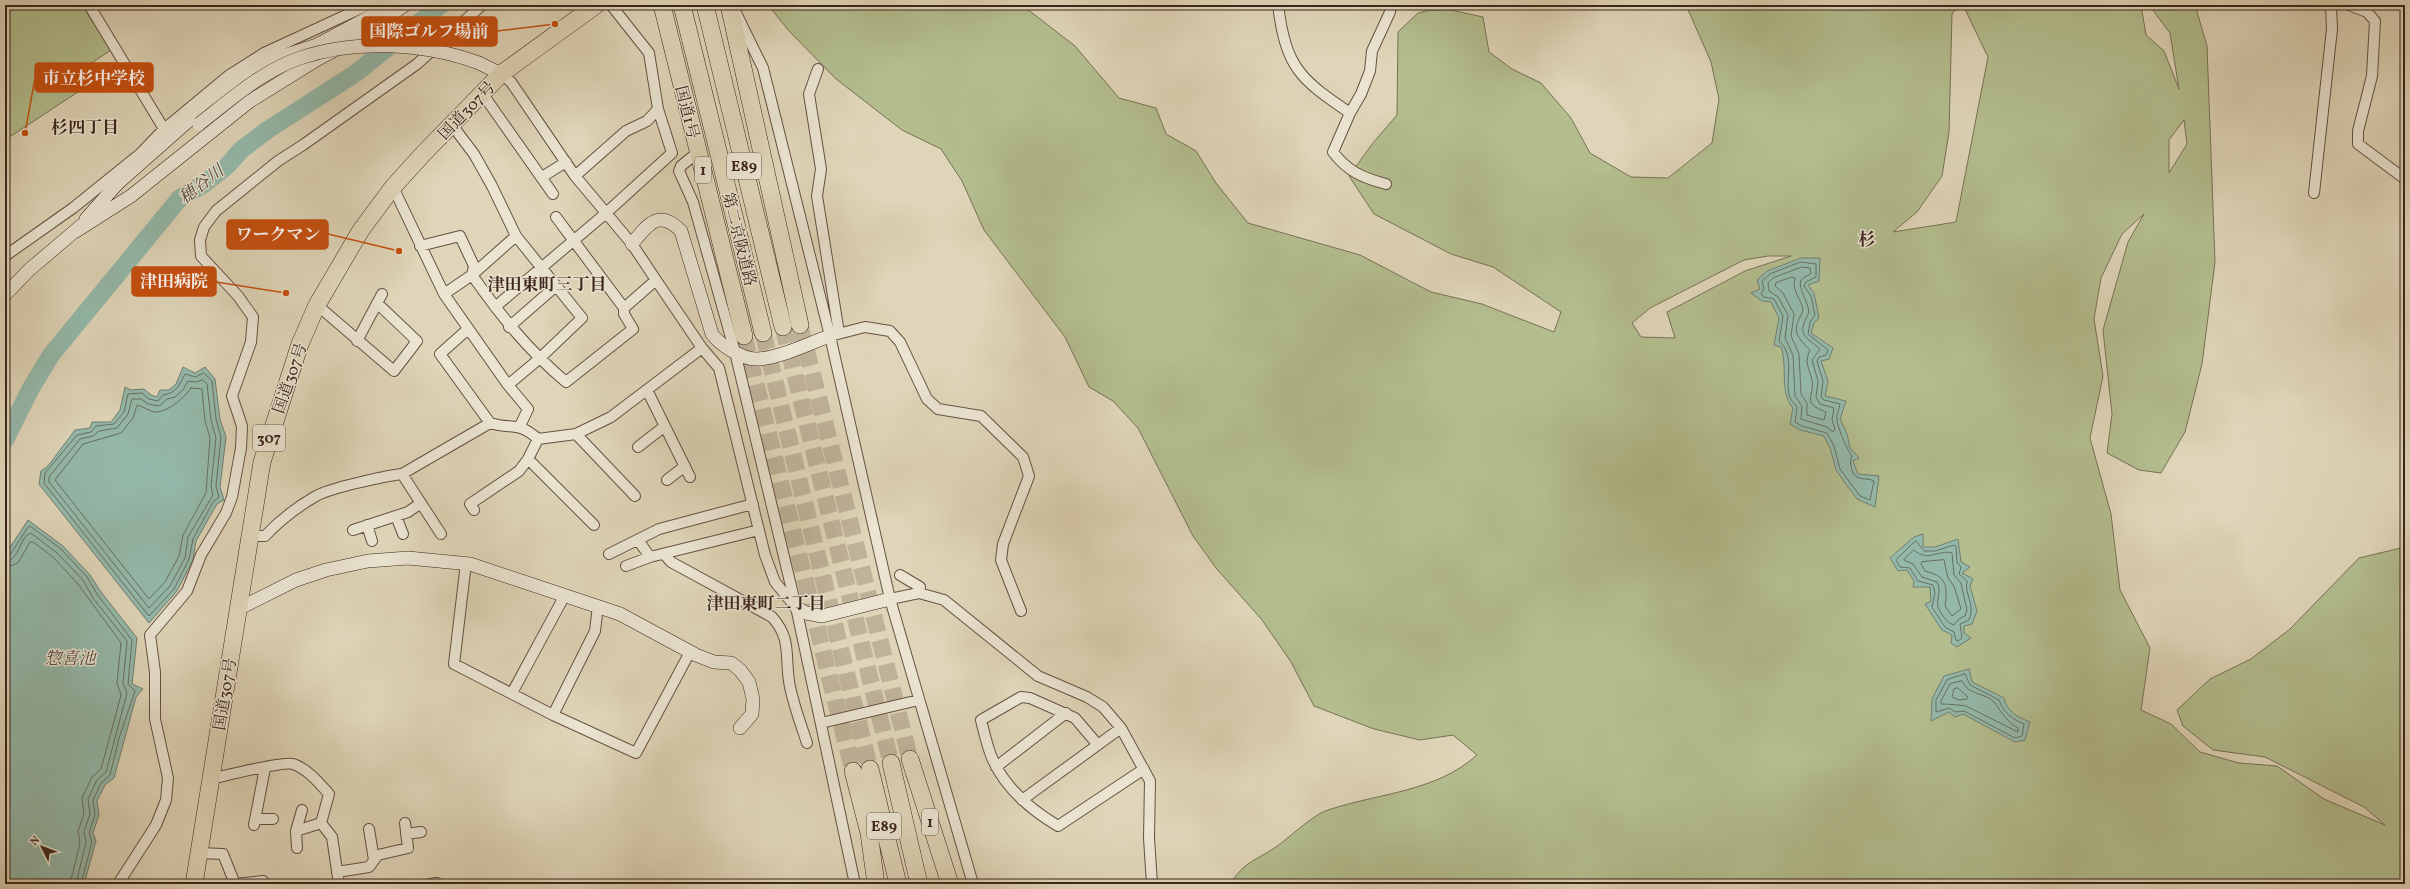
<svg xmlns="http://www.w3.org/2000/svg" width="2410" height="889" viewBox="0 0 2410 889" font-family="Vollkorn,'Noto Serif JP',serif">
	<rect width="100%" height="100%" fill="#dfd5b8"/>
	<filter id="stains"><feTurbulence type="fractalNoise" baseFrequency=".005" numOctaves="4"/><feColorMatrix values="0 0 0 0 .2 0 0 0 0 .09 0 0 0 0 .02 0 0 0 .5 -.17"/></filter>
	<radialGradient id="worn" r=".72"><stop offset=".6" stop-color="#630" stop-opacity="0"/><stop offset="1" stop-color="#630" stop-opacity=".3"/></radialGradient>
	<path fill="#b3bd8e" stroke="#787154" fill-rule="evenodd" d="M5 5H82L111 50 87 66 96 80 5 140Z
		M768 5H1022L1075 46 1119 98 1156 108 1166 134 1196 151 1216 183 1248 223 1360 255 1431 292 1482 304 1554 332 1561 312 1493 267 1451 254 1374 214 1349 176 1373 143 1397 115 1398 32 1418 13 1430 10H1451L1483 17 1489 52 1512 69 1541 83 1571 118 1590 153 1631 177 1668 178 1712 143 1719 99 1711 62 1686 5H1960L1952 14 1949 132 1942 176 1917 212 1893 232 1956 222 1988 57 1963 5H2141L2146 35 2164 51 2179 89 2170 33 2149 5H2195L2207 46 2215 262 2202 364 2185 432 2161 473 2139 470 2107 453 2112 414 2103 330 2128 242 2144 214 2122 234 2101 278 2094 319 2103 376 2090 438 2111 514 2120 590 2150 648 2141 710 2171 724 2200 752 2239 763 2277 766 2324 799 2385 825 2364 807 2265 757 2213 750 2183 726 2177 710 2210 679 2251 659 2290 629 2359 558 2405 547V884H1230C1245 861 1255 861 1276 847 1290 837 1314 814 1328 810 1379 793 1436 792 1477 755L1453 735 1420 740 1374 729 1314 706 1291 662 1262 620 1216 568 1193 536 1138 428 1113 401 1089 387 1065 337 984 230 962 181 941 149 902 130 836 79 789 31ZM2184 120 2187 144 2169 173V140ZM1768 256H1791L1745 271 1667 312 1675 338 1641 337 1632 323 1650 308 1744 260Z"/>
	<path fill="#94b9aa" stroke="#717e71" d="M1801 258H1820L1819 281 1808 285 1814 293 1819 318 1814 323 1811 333 1833 348 1829 359 1821 361 1828 381 1825 396 1846 401 1840 419 1847 434 1850 448 1859 458 1853 461 1858 474 1879 476 1875 507 1857 499 1845 483 1836 470 1830 448 1824 436 1800 430 1790 424 1793 408C1779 392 1788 367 1781 347L1774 345 1779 318 1771 302 1762 301 1751 293 1760 289 1757 280 1767 271Z
		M183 367 195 373 205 367 215 379 220 419 226 437 220 487 224 500 217 504 196 541 193 560 177 591 149 623 39 484 41 471 48 466 75 430 90 428 92 422H111L120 410 125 387 131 390 144 389 151 395 157 397 160 390H169L176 384Z
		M28 520 63 546 90 575 101 592 137 638 132 684 143 689 136 697 114 778 105 785 97 801 99 815 93 833 96 841 84 884H5V555Z
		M1923 534V547H1935L1958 539 1961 562 1970 567 1962 573 1973 579 1970 586 1977 611 1972 624 1964 626V633L1971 638 1957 647 1951 643 1952 635 1942 630 1925 604 1931 601 1930 587H1913L1914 581 1907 570 1898 571 1890 558 1914 537Z
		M1969 669 1972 682 2004 698C2006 711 2019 718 2030 722L2025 740 2015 742 1963 714 1955 717 1949 712 1931 721 1932 699 1944 676Z"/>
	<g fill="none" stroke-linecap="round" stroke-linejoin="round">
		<path stroke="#686f62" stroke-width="1" d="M1801 262 1816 264V277L1806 282 1804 286 1811 296 1815 315 1810 322 1808 334 1828 350 1826 355 1819 357 1817 361 1823 381 1821 397 1824 400 1840 404C1839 409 1836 416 1837 420 1837 426 1848 452 1852 456 1849 461 1851 474 1857 477 1862 480 1869 478 1874 481L1870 500 1860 496 1840 469 1834 446 1827 433 1802 426 1795 422 1797 408C1796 404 1791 401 1790 398 1784 379 1796 356 1779 341L1783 316 1774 299 1764 297 1761 294 1764 289 1762 281 1770 274Z
			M1802 267 1810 268 1811 273C1809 276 1804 276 1801 280 1797 287 1809 303 1809 313 1796 335 1805 336 1820 349L1812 360 1818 381 1816 397 1820 404 1834 408 1832 420 1835 429 1833 432 1827 427 1801 419 1802 406 1795 396 1793 355 1785 338 1788 315 1778 297 1769 291 1768 283 1773 278Z
			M1792 277 1795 278C1791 292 1802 298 1803 311 1792 331 1795 335 1810 350 1804 362 1809 368 1812 380 1815 398 1800 402 1826 412L1824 420 1807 415V403L1801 394 1799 354 1791 336 1794 314 1783 293 1775 286 1776 283Z
			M204 373 212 381 216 419 221 437 216 486 219 497 213 502 193 539 189 559 174 589 149 616 44 483 45 473 77 435 91 432 96 426 114 424 124 412 128 394 142 393 149 399 158 401 163 395C177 393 179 385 185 374L195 377Z
			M203 380 207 384 211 420 216 438 211 486 213 495 188 537 185 558 170 586 149 608 49 482V477L80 439 93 436 99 431 117 428 128 414 132 399H141L148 404 159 406 167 399 175 397 183 390 188 381 196 382Z
			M191 388 202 389 205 421 210 438 206 493 183 535 179 556 165 582 149 599 55 480 83 444 121 433 133 418 137 405C143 406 148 411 155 412 166 413 185 398 191 388Z
			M1916 541 1924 551H1935L1954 545 1956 546 1957 562 1961 567 1959 574 1967 581C1964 595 1976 604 1969 620L1960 624 1962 638 1958 641 1956 640 1954 632 1945 627 1932 607 1935 593 1933 585 1918 581 1910 568 1900 567 1896 560Z
			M1914 550C1929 563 1938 549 1952 553L1954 575 1961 583 1967 610 1965 616 1959 619 1954 625C1948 624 1940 613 1938 607 1936 599 1942 591 1937 582L1922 577 1913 564 1904 560Z
			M5 557 10 555 28 527 30 526 61 549 87 577 97 594 132 640 128 684 135 691 119 738 110 775 101 783 93 800 95 815 89 833 92 842 81 884
			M1944 560 1948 578 1954 586 1961 609 1952 616 1945 606C1948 585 1946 576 1925 571L1921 564 1922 562Z
			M5 562C21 560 19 536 31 533L57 553 83 580 93 598 127 641 123 683 127 693 106 772 97 780 88 799 90 814 84 832 86 842 76 884
			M5 568 18 563 30 542H33L53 557 78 584 121 643 117 683 121 695 101 769 92 777 82 798 84 814 78 831 80 843 70 884
			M1965 674 1970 685 1999 700C2003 712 2013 720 2024 724L2022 736 2015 738 1964 711 1956 712 1949 708 1936 712V700L1947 680Z
			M1962 681C1968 696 1986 692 1995 703 2002 713 2007 722 2018 728V732L1966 706C1958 705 1950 704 1941 704V701L1950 684Z
			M1958 688 1968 697 1967 699 1959 700 1952 697 1954 689Z"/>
		<path stroke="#94b9aa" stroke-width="18" d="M5 440 31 388 51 355 180 198 204 184 227 166 241 150 266 131 356 73 441 5"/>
		<path stroke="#beb299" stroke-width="17" stroke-dasharray="17 8" stroke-linecap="butt" d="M800 325 910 759
			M783 327 891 763
			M763 333 870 769
			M744 336 853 771"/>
		<g stroke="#655142" stroke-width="12">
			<path id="street" d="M89 5 164 129
				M1278 5C1286 68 1300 79 1350 113
				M2349 5 2367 12 2375 21 2372 76 2358 131V144L2405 179
				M736 13 763 68 830 336 890 599 973 884
				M818 69 809 94 821 169 817 196 839 333
				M501 74 511 82 575 176 632 244 656 280 624 308
				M482 93 553 194
				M452 125 474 154 492 186 516 236 582 318 539 359 508 385
				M698 152 681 166 679 171 693 202 735 352 796 607 855 884
				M575 176 626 131 647 121 658 109
				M542 177 566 162
				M1386 184C1363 178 1347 171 1333 152L1350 113 1361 94 1370 71 1372 51 1390 12V5
				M393 187 444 294 508 385 528 409 520 426
				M2314 193 2332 29 2331 5
				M420 246 460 236 474 266 472 275C501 316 527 349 566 382L633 329 624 314V308L556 217
				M5 256 73 208 140 154 164 129 228 76 264 53 368 5
				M656 280 702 348 719 368 765 555 775 582 793 604
				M444 294 472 275 516 236
				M317 305 394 371 417 341 377 303
				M495 307 605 214 672 153 658 109 649 53 611 5
				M509 327 556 286
				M468 329 440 354 490 423
				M830 336 865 327 890 331 900 342 927 399 938 409 981 416 1023 457 1029 476 1003 544 1001 560 1021 611
				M357 341 382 294
				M647 390 690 477
				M576 434 635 496
				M638 447 665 426
				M528 459 594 525
				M402 474 441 534
				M667 480 685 466
				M474 510 470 504 519 471 528 459 538 439
				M396 516 403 534
				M367 525 372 541
				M353 530 408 512 421 503
				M250 536H265C280 520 297 507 316 496 330 488 385 476 402 474L490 423C512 430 518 421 538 439L576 434 611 417 702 348
				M638 540 650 557
				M609 554 659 529 753 504
				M664 554 671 562 772 617C793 640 784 659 790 687 794 706 801 725 807 743
				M466 563 454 664 553 715 636 753 690 652
				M626 566 650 557 759 530
				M900 575 920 587 919 593
				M890 599 919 593 944 600 1038 676 1087 697 1103 707 1121 728 1150 781 1149 838 1152 884
				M512 693 565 595
				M553 715 595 631 598 606
				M821 723 919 700
				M1098 745 1075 718 1030 698 1021 697 981 720C984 732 987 746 992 758 1005 788 1031 810 1058 826L1144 769
				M996 767 1066 713
				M210 779C224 776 283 761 293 764 308 769 319 783 329 794L321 823 332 837 339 884
				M1022 800 1121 728
				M256 819H273
				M254 825 265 768
				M369 829 374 860
				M296 831 321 823
				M406 834 421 832
				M297 848 296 831 302 810
				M199 853 223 854 235 884
				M337 872 369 867 378 855 408 848 405 823
				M118 884 156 825 166 800 168 778 155 719V672L150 635 187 591 201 555 226 513 232 497 241 448 242 426 232 396 251 342 253 317 238 296 201 256 200 240 204 227 216 211 278 161 303 145 417 64 482 5
				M235 884 263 881
				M430 884 437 883"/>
		</g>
		<g stroke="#3c251b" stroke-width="14">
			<path id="secondary" d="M479 63 501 74
				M86 219 117 184 238 77 259 64 317 45 392 5
				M76 231 131 196 250 101 318 59 359 37 405 5
				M632 244C647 225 659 208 681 231L712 334C720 345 742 359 756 359 778 359 809 343 830 336
				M5 295 29 270 82 225
				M796 607 806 613 822 616 890 599
				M238 609 296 580 326 570 368 561 408 558 470 564 620 614 696 655 714 662 731 663 740 670 749 682 753 699 752 714 740 728"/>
		</g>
		<g stroke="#3c251b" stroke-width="18">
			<path id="highway" d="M662 5 744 336
				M682 5 763 333
				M705 5 783 327
				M729 5 800 325
				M910 759 950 884
				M891 763 919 884
				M870 769 898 884
				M853 771 869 833 876 884
				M194 884 262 462 300 344 317 305 361 230 393 187 423 154 501 74 596 5"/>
		</g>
		<use href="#street" stroke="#eae4d1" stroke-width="10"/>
		<use href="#secondary" stroke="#eae4d1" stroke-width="13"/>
		<use href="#highway" stroke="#dfd5b8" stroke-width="17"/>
		<g stroke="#3c251b" stroke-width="14" stroke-linecap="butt">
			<path id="secondary-bridge" d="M199 124C230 100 262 71 300 58 355 39 425 43 479 63"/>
		</g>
		<use href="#secondary-bridge" stroke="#eae4d1" stroke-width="13"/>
	</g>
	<g text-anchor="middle" stroke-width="3" stroke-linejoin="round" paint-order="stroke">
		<g fill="#eae4d1" stroke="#705e52" stroke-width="1">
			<rect x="727" y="153" width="34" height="26" rx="3"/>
			<rect x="695" y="157" width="16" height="26" rx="3"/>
			<rect x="253" y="425" width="32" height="26" rx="3"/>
			<rect x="922" y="809" width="16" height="26" rx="3"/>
			<rect x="867" y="813" width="34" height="26" rx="3"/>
		</g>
		<g font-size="15" font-weight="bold" fill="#3c251b">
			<text x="744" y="171">E89</text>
			<text x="703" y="175">1</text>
			<text x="269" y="443">307</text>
			<text x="930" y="827">1</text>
			<text x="884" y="831">E89</text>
		</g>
		<g font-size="16" fill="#3c251b" stroke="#eae4d1">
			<text transform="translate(466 110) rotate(-46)" y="6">国道307号</text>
			<text transform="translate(688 112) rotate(76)" y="6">国道1号</text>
			<text transform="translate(740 239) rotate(76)" y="6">第二京阪道路</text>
			<text transform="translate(289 378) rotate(-71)" y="6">国道307号</text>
			<text transform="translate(224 694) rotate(-81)" y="6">国道307号</text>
		</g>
		<g font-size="17" font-weight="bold" fill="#3c251b" stroke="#eae4d1">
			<text x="85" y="133">杉四丁目</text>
			<text x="1867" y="245">杉</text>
			<text x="547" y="290">津田東町三丁目</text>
			<text x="766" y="609">津田東町二丁目</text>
		</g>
		<g font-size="17" font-style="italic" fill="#524a3f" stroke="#eae4d1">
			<text transform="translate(201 184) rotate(-38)" y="6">穂谷川</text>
			<text x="70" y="664">惣喜池</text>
		</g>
	</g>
	<path fill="none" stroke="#c64f0f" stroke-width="1.5" d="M555 24L497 31M25 133L35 78M399 251L328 234M286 293L216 282"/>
	<g fill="#c64f0f" stroke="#eae4d1" stroke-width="1.5">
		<circle cx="555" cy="24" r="4"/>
		<circle cx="25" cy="133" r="4"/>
		<circle cx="399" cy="251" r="4"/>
		<circle cx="286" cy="293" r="4"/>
	</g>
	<g fill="#c64f0f" stroke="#c64f0f" stroke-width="1.5">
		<rect x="362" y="17" width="135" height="29" rx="4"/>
		<rect x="35" y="63" width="118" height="29" rx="4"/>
		<rect x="227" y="220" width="101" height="29" rx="4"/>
		<rect x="132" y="267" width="84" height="29" rx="4"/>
	</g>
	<g font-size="17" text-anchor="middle" font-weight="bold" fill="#fff">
		<text x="429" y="37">国際ゴルフ場前</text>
		<text x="94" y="84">市立杉中学校</text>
		<text x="278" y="240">ワークマン</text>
		<text x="174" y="287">津田病院</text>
	</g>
	<rect width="2410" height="889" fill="none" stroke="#dfd5b8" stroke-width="20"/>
	<rect x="6" y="6" width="2398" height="877" fill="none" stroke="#3c251b" stroke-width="2"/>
	<rect x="10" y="10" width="2390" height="869" fill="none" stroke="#3c251b"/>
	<g transform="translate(42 847) rotate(312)" stroke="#eae4d1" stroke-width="3" paint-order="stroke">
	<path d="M0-3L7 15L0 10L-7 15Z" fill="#3c251b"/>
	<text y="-6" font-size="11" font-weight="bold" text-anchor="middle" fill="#3c251b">N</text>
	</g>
	<rect width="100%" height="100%" filter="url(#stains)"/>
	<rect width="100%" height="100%" fill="url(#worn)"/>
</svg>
